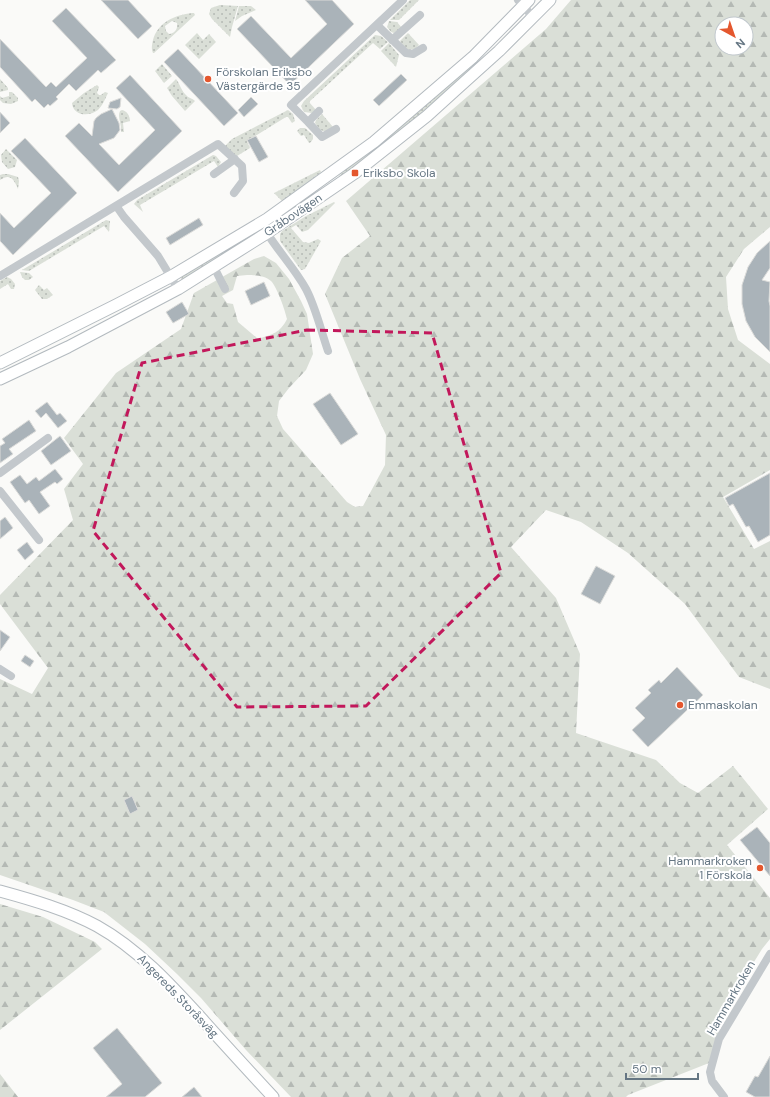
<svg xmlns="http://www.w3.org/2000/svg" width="770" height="1097" viewBox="0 0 770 1097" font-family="'DM Sans',sans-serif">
	<defs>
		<pattern id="grass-dots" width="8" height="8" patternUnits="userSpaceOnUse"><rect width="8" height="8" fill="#dadfd7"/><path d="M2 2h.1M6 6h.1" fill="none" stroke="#b4b9b4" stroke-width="1.8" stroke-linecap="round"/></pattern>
		<pattern id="forest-firs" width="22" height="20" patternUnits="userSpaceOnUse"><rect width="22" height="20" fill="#dadfd7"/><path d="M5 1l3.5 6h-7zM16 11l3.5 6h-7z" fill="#b4b9b4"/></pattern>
	</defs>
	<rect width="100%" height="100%" fill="#fafaf8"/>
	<path fill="url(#grass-dots)" fill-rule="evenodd" d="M410 0H419L399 20H390Z
		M220 5 238 6 232 27 230 37 212 19 209 14 211 8Z
		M239 6H251L256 10 242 16 235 21Z
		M192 13H194L195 15 154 53H153C151 48 152 45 153 40 158 22 175 15 192 13ZM172 21 177 23C178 29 175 33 169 34L166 31 165 26Z
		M389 21 397 22 402 28 394 33 391 32 387 27Z
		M197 33 203 40 209 34 216 42 199 59 185 45Z
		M408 33 419 45 415 49 408 50 402 44 400 41Z
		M375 35 381 36 388 42 380 49 373 43 309 102 316 110 312 113 304 112 301 106 304 101Z
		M389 43 399 55 396 67 381 51Z
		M162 64 172 76 164 83 155 71Z
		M470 65 473 69 410 125 341 178 339 176 345 170 425 106Z
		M0 79 8 88V90L0 92Z
		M176 79C180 84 181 91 187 96 189 98 192 98 195 101L185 111 172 96 167 88Z
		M97 85 99 87 97 93 99 95H101L105 92 108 93C105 99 103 105 98 110 89 117 73 116 72 103L84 93Z
		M9 92H12L18 98V101L11 104 3 103 0 100V96L2 98 9 96Z
		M122 110C127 111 130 116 130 121L123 123 124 132H121C122 124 117 117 120 111Z
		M288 110 293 114 295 121 292 123 288 117H286L247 141 250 148 237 156 224 147 232 139Z
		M322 114 333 127 327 132 320 130 315 123 316 120Z
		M300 128H305L313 135V139L311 142 309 143 304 135 301 136 297 131Z
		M6 149 17 160 15 167 8 169 2 162 1 155Z
		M213 155 216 156 221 162 218 167 214 161 140 205 143 212 134 204 137 200Z
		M320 170 321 172 283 202 274 193Z
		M3 174H8L18 177 19 181 18 189C14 179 10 173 0 180V175Z
		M334 202 335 203 308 230 302 232 296 225 291 228 303 242 309 243 318 239 321 241 305 269 301 270 280 241V234L282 231 306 216Z
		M106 220 110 221 109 232 104 226 29 271 22 270Z
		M251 234V237L193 274 182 279 181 278 183 276Z
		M20 272 29 273 33 277 29 280H25L22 277Z
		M7 277 11 279 15 284 14 289H11L8 284 0 289V281Z
		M39 285 44 290 47 288 53 295 47 299H42L35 290Z"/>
	<path fill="url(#forest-firs)" fill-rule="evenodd" d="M571 0H770V227L744 249 726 277 728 309 738 340 770 364V470L723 497 754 549 770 541V689L739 677 685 604 628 553 581 522 546 510 511 547 556 598 580 654 576 733 656 760 680 783 698 793 733 766 768 809 727 845 770 898V939L762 949 741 983 721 1024 709 1063 628 1095 626 1097H291L246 1050 201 998 177 974 145 944 104 912 73 900 0 875V679L32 694 48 668 0 604V595L73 520 64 489 83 464 64 438 116 373 181 329 194 293 254 259 264 256 276 263 289 279 301 301 307 314 313 354 306 370 289 388 279 401 277 416 283 429 347 502 355 507 363 506 385 465 386 435 360 379 325 294 342 258 370 236 346 201 546 29ZM722 24H746V48H722ZM247 275C254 275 265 275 271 281 277 287 285 310 287 319 280 333 273 334 258 339L238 322 233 304 227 303 222 296 233 290 237 276Z
		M0 904 43 917 95 942 102 949 0 1030Z
		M0 1074 18 1097H0Z"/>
	<path fill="#aab3b9" stroke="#dcdcda" d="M101 0H128L152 26 138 39Z
		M305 0H332L354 24 290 85 237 29 251 16 291 58 327 24Z
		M66 8 116 60 101 73 98 70 76 91 69 84 56 97 58 99 50 106 48 104 44 108 35 99 32 102 0 67V39L46 87 51 82 56 87 87 58 52 21Z
		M178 49 238 113 224 126 164 62Z
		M401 74 407 80 379 106 373 100Z
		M130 75 182 131 118 192 65 136 79 123 92 136 94 121 96 118 101 114 112 109 119 123 120 130 114 138 99 144 119 165 155 130 116 88Z
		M251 97 258 104 244 117 238 110Z
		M121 98 120 107 117 109 108 108 110 102Z
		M0 112 10 123 0 133Z
		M256 136 268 157 259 162 247 140Z
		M25 138 77 193 13 255 0 241V213L14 228 51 193 11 151Z
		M199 218 203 225 170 245 166 238Z
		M770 241V268L762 280 770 282 769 301 770 306V352L755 337 746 321 742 304V285L748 267 757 253Z
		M264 282 270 296 251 305 245 291Z
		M182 302 189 314 173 323 166 312Z
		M330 393 358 434 341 445 313 404Z
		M47 402 57 415 60 413 67 421 58 428 46 413 41 418 35 411Z
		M29 420 36 431 9 449 13 454 0 463V446L5 443 2 439Z
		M60 436 71 451 51 465 41 451Z
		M55 469 63 479 57 484 55 482 40 492 50 506 39 514 29 500 25 503 10 482 20 475 27 484 36 477 39 481Z
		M770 473V535L758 542 749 526 746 527 733 504 729 506 725 498Z
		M5 517 13 528 0 539V521Z
		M27 542 34 552 25 560 17 550Z
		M596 566 615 576 600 604 581 594Z
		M0 630 10 637 0 651Z
		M25 655 34 661 30 667 21 661Z
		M677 667 703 695 648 747 632 730 645 718 635 708 651 693 648 690 659 680 661 683Z
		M132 796 138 810 130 814 124 800Z
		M757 827 770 843V876L740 840Z
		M117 1028 162 1083 145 1097H106L122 1084 93 1048Z
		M770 1056V1097H755L746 1092 755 1076 758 1077Z
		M194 1087 202 1097H182Z"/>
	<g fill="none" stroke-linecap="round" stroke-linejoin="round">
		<g stroke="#b3babf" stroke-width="13">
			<path id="secondary" d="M0 363 116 305 170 277 267 219 374 142 473 57 529 0
				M0 379 68 347 178 289 267 233 355 173 427 116 459 87 499 51 550 0
				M0 891C33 900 67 910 97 926 138 949 170 984 201 1018 225 1045 249 1071 273 1097"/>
		</g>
		<path stroke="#c3c8cc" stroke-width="8" d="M518 0 533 17
			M377 25 406 53 413 54 423 48
			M392 40 420 15
			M319 111 308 122 291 105 403 0
			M308 122 322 137 336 129
			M214 174 235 159
			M117 207 124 217 158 256 178 289
			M268 229 267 233C279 252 295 269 306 289 316 308 321 331 328 351
			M214 267 225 289
			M0 276 218 144 242 166 243 181 234 193
			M0 473 48 438
			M0 491 39 540
			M0 669 11 676
			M724 1097 712 1081 710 1072 719 1039 770 954"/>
		<use href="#secondary" stroke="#fff" stroke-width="11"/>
	</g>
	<path fill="none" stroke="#c2185b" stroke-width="3" stroke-dasharray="8 5" stroke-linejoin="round" d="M307 330 432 333 501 573 366 706 237 707 93 531 142 363Z"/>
	<g fill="#e4572e" stroke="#fff" stroke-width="1.5">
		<circle cx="208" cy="79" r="4"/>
		<rect x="351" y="169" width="8" height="8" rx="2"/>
		<circle cx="680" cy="705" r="4"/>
		<circle cx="760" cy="868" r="4"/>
	</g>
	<g text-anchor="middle" stroke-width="4" stroke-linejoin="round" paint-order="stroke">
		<g font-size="12" fill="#657683" stroke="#fff" text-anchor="start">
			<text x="216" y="76">Förskolan Eriksbo<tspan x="216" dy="14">Västergärde 35</tspan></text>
			<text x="363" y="177">Eriksbo Skola</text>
			<text x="688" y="709">Emmaskolan</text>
			<text x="752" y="865" text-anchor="end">Hammarkroken<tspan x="752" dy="14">1 Förskola</tspan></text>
		</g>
		<g font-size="12" fill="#657683" stroke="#fff">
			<text transform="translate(293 215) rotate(-34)" y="4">Gråbovägen</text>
			<text transform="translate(178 996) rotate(46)" y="4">Angereds Storåsväg</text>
			<text transform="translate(731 998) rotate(-60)" y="4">Hammarkroken</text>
		</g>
	</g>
	<g transform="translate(734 36) rotate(140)"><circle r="19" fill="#ffffff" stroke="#c1c8cd"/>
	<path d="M0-3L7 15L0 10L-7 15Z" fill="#e4572e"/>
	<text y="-6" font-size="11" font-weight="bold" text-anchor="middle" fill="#657683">N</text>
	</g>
	<path d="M626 1073v6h72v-6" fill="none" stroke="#657683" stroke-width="2"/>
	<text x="632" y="1073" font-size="12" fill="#657683" stroke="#ffffff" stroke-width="3" paint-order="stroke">50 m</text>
</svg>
